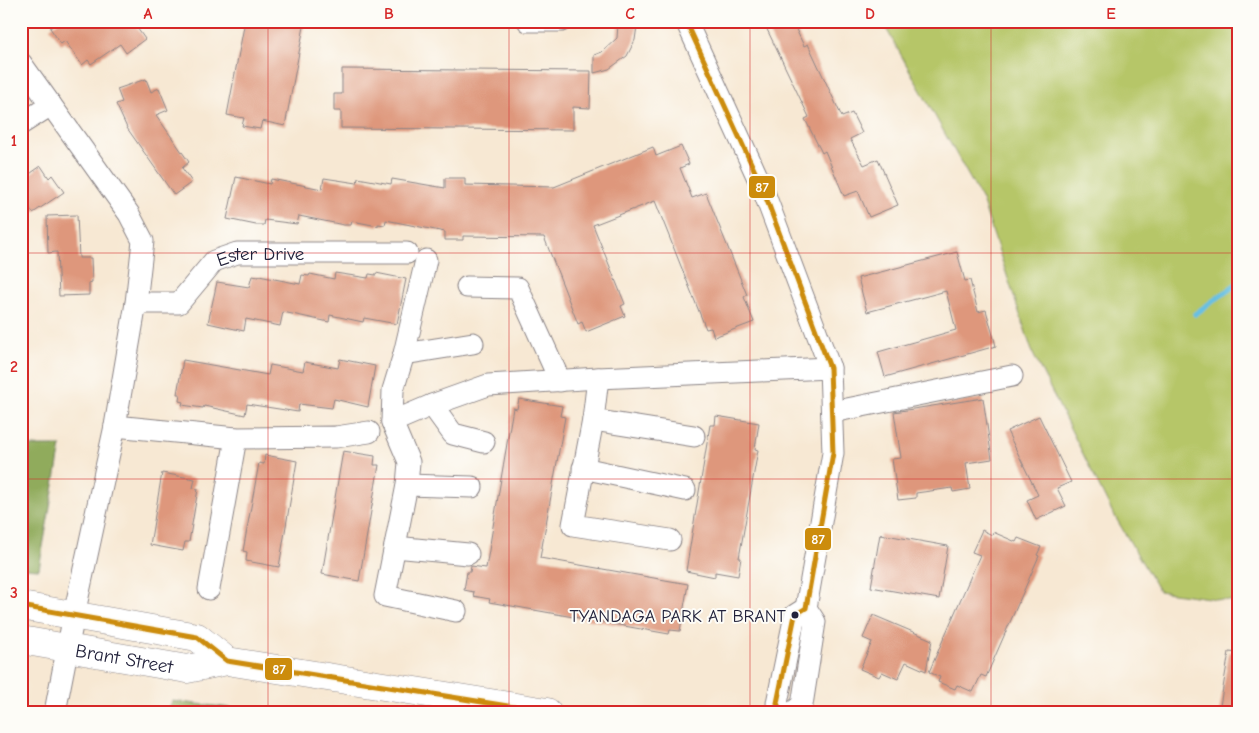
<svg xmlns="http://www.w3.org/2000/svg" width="1259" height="733" viewBox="0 0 1259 733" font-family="'Comic Neue',sans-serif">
	<rect width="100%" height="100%" fill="#fdfcf7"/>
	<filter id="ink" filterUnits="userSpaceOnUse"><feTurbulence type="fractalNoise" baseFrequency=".02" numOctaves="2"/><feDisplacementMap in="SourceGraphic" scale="10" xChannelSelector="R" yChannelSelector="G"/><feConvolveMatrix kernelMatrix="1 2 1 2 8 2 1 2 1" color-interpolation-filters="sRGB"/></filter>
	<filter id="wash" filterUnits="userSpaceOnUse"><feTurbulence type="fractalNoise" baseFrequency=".0096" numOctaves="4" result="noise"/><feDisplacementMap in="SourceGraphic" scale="20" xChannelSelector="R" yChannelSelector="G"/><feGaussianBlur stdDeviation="1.12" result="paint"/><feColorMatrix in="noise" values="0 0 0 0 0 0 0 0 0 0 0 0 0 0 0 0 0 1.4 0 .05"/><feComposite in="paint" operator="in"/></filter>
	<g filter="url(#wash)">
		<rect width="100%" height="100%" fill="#f7e8d3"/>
		<path fill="#b6c668" stroke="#6c7452" d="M882 21H1238V602L1159 591 1110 508 1033 354 982 200Z"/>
		<path fill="#90ab5c" stroke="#59664c" d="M21 446H61L39 569 21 568V509L24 498 21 499Z
			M172 701 249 710 250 712H168Z"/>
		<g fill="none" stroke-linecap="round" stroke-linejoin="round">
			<path stroke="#66c0e4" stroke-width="5.5" d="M1195 314 1238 283"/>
		</g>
		<g id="blocks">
			<path fill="#de977c" d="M59 21H132L145 39 126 53 120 44 91 64 88 60 82 65 65 41 61 44 50 28Z
				M245 21H305L285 126 262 121 260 129 242 126 244 118 227 115Z
				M763 21H792L804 46 808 44 842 117 852 113 862 133 850 139 864 165 878 159 898 205 869 217 858 191 844 196 825 151 822 153 805 119 809 117Z
				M618 24 637 26 635 40 627 56 609 69 594 73V55L602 52 617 38Z
				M342 69 591 71 590 108 573 107V130L341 128V111H334V94H342Z
				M146 79 151 92 159 88 168 110 156 115 189 162 182 168 192 182 174 195 127 128 116 104 122 102 117 89Z
				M681 146 689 164 680 168 692 198 706 193 747 295 744 297 754 322 714 337 711 328 706 329 655 201 593 225 625 304 621 306 625 316 586 332 582 322 578 324 544 237 463 236V240H445V232L386 220 385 225 378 224V226L352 221 351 225H344L299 216 297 224 265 220 264 225H256L227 219 236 177 270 184 271 179 322 189 324 178 357 183 358 178 391 184 392 179 445 188V178H465V185L554 187 653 147 656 156Z
				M41 166 49 178 52 175 64 192 33 213 21 196V180Z
				M77 215 79 258H91L92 282 89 283V295L59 296 57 252 48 253 47 216Z
				M957 252 965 281 970 280 978 312 986 310 996 346 885 377 878 352 956 330 946 291 867 312 858 278Z
				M335 273 368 278 369 274 376 275V273L406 279 397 324 364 318 363 322 330 315 329 322 283 312 280 326 246 319 244 331 208 323 217 282 249 287 252 276 259 277V276L300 284 302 275 309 276 310 274 334 279Z
				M340 359 375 366 368 407 334 399 332 408 299 404 298 412 247 404 245 415 204 406 203 408 182 405 183 402 179 401 180 394H177L183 360 268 375 270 365 303 371 305 362 338 368Z
				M983 398 992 459 966 463 970 489 953 492 952 488 916 493V498L898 500 892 459 901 458 894 412Z
				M519 399 562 406 560 416 565 417 540 558 688 584 680 631 670 630 669 634 489 602 490 599 473 596 474 592 464 590 467 572H470L471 566 486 568 513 408 517 409Z
				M716 416 759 423 755 449 758 450 739 558H741L738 576 715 572V577L686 571 710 425H715Z
				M1039 416 1071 482 1057 488 1066 506 1036 520 1027 500 1038 495 1007 431Z
				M343 451 375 456 374 465H379L359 581 322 574Z
				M265 455 297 461 279 567 246 561 247 552 243 551 259 463 264 464Z
				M162 473 195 479 193 488 198 489 189 542H185L183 551 150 545Z
				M982 530 992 535 993 532 1016 542 1018 538 1041 547 1037 555 1039 556 986 677 981 675 973 692 957 685 955 689 938 682 940 677 929 672 980 555 972 552Z
				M880 534 948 546 939 599 871 587Z
				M873 615 932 640 926 671 906 662 898 679 882 672 879 677 860 669 872 642 863 638Z
				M1229 652 1238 653V712H1219Z"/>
		</g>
	</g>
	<g filter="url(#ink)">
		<use href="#blocks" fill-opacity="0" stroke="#8c8587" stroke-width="1"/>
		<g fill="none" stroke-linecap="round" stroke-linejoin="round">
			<g stroke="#8c8587" stroke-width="23">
				<g id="minor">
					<path d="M528 21H561"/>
					<path d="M686 21 762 187 830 368 833 453 806 608 815 622 802 705 793 712"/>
					<path d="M21 63 129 214 143 241 136 303 115 426 74 615 55 712"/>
					<path d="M21 124 51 105"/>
					<path d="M426 260 404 354 393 390 392 422 409 462 407 485 385 596 456 611"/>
					<path d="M467 287 518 288 560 381"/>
					<path id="s1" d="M136 303H179L214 261 237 253H407"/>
					<path d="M404 354 473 343"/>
					<path d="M598 378 593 420 694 436"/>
					<path d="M432 405 453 434 484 442"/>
					<path d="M832 412 1012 376"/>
					<path d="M593 420 573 525 670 540"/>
					<path d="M392 422 432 405 488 385 598 378 830 368"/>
					<path d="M115 426 236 438 336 437 369 432"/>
					<path d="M583 468 685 490"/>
					<path d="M407 485 472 487"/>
					<path d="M395 547 468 554"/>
					<path d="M209 589 236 438"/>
					<path d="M781 712 777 703 795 615 806 608"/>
				</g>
			</g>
			<g stroke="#8c8587" stroke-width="29">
				<g id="major">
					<path d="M21 606 197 637 227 661"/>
					<path id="s2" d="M21 640 187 669 227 661 547 712"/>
				</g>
			</g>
			<use href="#minor" stroke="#fff" stroke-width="21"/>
			<use href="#major" stroke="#fff" stroke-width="28"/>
			<g stroke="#fdfcf7" stroke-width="9">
				<path id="bus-1" d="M686 21 762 187 830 368 833 453 806 608 795 615 777 703 781 712
					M21 606 197 637 227 661 545 712"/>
			</g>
			<use href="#bus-1" stroke="#cc8c0c" stroke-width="5"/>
		</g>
	</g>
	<path fill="none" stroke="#d62828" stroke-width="1" stroke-opacity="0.55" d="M268 21V712M509 21V712M750 21V712M991 21V712M21 253H1238M21 479H1238"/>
	<circle fill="#22223b" stroke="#fdfcf7" stroke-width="2" cx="795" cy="615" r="4.5"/>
	<g text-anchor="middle" stroke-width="4" stroke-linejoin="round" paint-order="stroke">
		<g font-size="18" fill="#22223b" stroke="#fdfcf7" text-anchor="end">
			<text x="786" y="622">TYANDAGA PARK AT BRANT</text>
		</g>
		<g font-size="19" fill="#22223b" stroke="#fdfcf7">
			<text dy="7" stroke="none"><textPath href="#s1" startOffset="145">Ester Drive</textPath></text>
			<text dy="7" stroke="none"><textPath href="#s2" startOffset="105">Brant Street</textPath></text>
		</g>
	</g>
	<g stroke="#fdfcf7" stroke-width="2">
		<rect x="748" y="175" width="28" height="24" rx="5" fill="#cc8c0c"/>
		<rect x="804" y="527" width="28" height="24" rx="5" fill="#cc8c0c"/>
		<rect x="264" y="657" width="29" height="24" rx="5" fill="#cc8c0c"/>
	</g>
	<g font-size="14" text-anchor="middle" font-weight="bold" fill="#fff">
		<text x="762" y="192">87</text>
		<text x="818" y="544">87</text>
		<text x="279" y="674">87</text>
	</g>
	<rect width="1259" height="733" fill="none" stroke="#fdfcf7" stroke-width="55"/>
	<rect x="28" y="28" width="1204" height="678" fill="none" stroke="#d62828" stroke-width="2"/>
	<g font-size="16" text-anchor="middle" font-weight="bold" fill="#d62828">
		<text x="148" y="19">A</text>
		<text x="389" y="19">B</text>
		<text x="630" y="19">C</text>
		<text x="870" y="19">D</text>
		<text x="1111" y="19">E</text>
		<text x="14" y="146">1</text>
		<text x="14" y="372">2</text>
		<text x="14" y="598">3</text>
	</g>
</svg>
